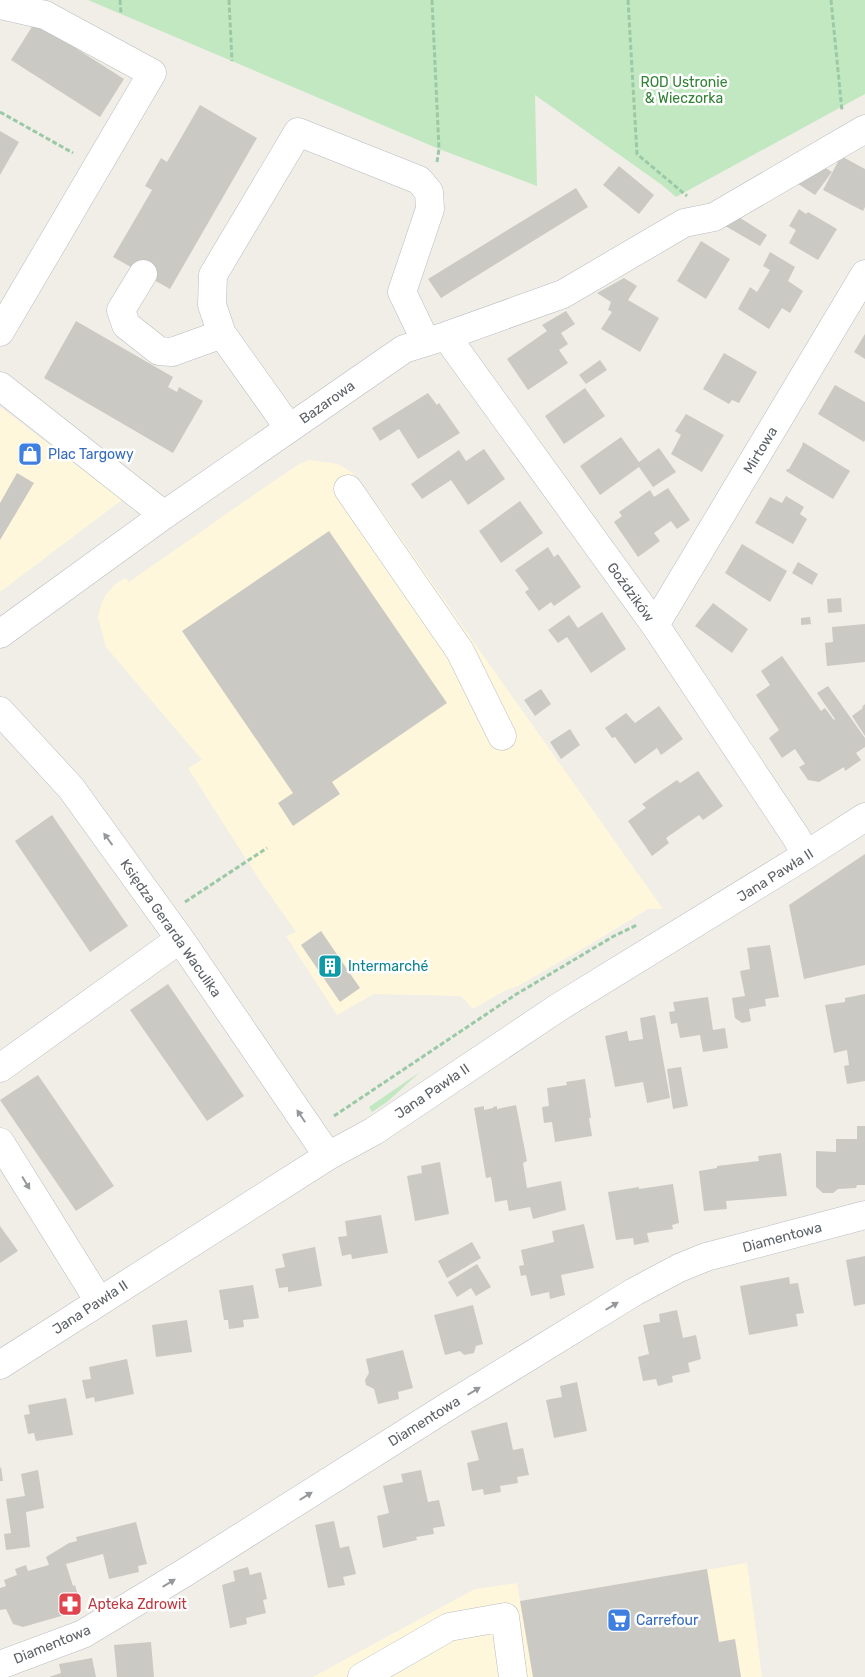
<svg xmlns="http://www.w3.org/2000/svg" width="865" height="1677" viewBox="0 0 865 1677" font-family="Rubik,sans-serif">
	<rect width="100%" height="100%" fill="#f0eee6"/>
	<path fill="#fff7dc" d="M0 407 122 500 0 592Z
		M309 460 338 464 353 473 387 518 494 671 663 909H648L599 939 518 986 504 991 473 1009 461 996 374 994 337 1015 286 936 296 932 260 881 188 768 202 760 106 647 98 617 100 608 105 596 114 585 125 578 129 582 255 494 299 464Z
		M747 1563 762 1677H313L475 1589 517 1583 520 1601Z"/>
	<path fill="#c2e8c2" d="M88 0H865V94L676 197 662 185 535 95 537 186 439 149Z
		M420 1072 387 1102 372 1112 369 1107Z"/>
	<path fill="#cbc9c3" d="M35 22 124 79 100 117 11 60Z
		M200 105 257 138 170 289 113 257 152 190 145 186 161 158 167 162Z
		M0 131 19 142 0 175Z
		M841 156 865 169V207L863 211 823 190Z
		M821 165 832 172 815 195 795 182Z
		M619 166 654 195 639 214 603 185Z
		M576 188 588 207 441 298 428 279Z
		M799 209 806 214 808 212 837 229 818 260 789 243 796 230 789 226Z
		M734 214 767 235 760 246 720 223Z
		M701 241 730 259 706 299 677 281Z
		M770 252 795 267 788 281 803 291 790 313 782 308 769 329 738 309 750 287 757 292 770 270 763 266Z
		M624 278 637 286 628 300 659 318 640 352 601 329 612 312 608 310 611 302 597 293Z
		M566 311 575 324 561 333 568 344 559 350 568 363 528 390 507 359 547 331 542 325Z
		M76 321 173 377 168 387 177 392 179 387 203 401 173 453 44 378Z
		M865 334V359L854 352Z
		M724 353 757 372 739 403 732 400 729 404 703 389Z
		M600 360 607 370 586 384 579 375Z
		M835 385 865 402V440L864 442 818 414Z
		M585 388 605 416 564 444 545 416Z
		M428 393 437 405 439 403 460 433 418 459 399 429 380 441 372 428Z
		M686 414 724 435 702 472 671 454 681 435 675 431Z
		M621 437 639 462 659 448 676 472 653 487 639 467 600 495 580 466Z
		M803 442 850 471 833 499 786 471 787 469H789L802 446Z
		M484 449 505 479 468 505 451 480 422 499 411 484 459 450 466 461Z
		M17 473 34 483 0 540V503Z
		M668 488 690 520 677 529 671 521 654 533 660 541 638 557 614 522 622 516 619 512 650 490 654 497Z
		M786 496 804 507 800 514 807 519 793 544 755 523 770 497 782 503Z
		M520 501 543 533 501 563 479 531Z
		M329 531 447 703 332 782 340 794 293 826 278 803 293 793 182 631Z
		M742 544 787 571 770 602 725 573Z
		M548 547 554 557 558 554 581 587 554 606 551 602 539 611 525 592 529 589 515 570Z
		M798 562 818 574 812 585 792 573Z
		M841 598 842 612 828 613 827 599Z
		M713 603 748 629 732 653 695 626Z
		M602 612 626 649 591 673 567 637 558 643 548 630 569 615 578 628Z
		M810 617 811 624 801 625V618Z
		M865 624V662L827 666 825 643 833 642 832 627Z
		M782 656 821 711 825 708 834 720 835 719 817 693 828 686 865 738V747L856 753 861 760 845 771 844 767 819 782 808 780 799 767 805 764 795 749 782 758 769 738 779 730 756 695 770 685 761 671Z
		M541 689 551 704 535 716 524 700Z
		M865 704V736L852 716 863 708 862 707Z
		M659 706 683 739 661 755 657 748 635 764 615 737 612 738 605 728 626 713 635 723Z
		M570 729 580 745 561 759 550 742Z
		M698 771 723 806 703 820 699 815 666 838 669 843 652 856 628 821 646 808 642 804 677 780 680 783Z
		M52 815 128 926 90 952 15 841Z
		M865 854V965L804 979 789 905Z
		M321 931 360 988 340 1002 301 945Z
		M770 945 779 997 765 999 766 1006 749 1009 751 1021 742 1023 735 1018 732 998 745 996 740 971 750 969 747 948Z
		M168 984 244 1096 207 1121 130 1010Z
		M865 994V1081L847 1084 844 1066 849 1065 847 1050 834 1053 825 1005 845 1002V998Z
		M708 997 713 1030 725 1028 728 1048 703 1052 700 1035 680 1038 677 1023 671 1024 669 1012 675 1011 673 1002Z
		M655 1015 670 1098 647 1103 643 1082 615 1087 605 1036 627 1031 629 1041 643 1039 640 1018Z
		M681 1067 688 1106 673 1109 667 1069Z
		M38 1075 114 1186 76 1211 0 1100Z
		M585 1079 591 1118H589L592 1136 555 1142 552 1122 544 1123 542 1107 549 1106 547 1088 567 1085 566 1082Z
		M516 1105 527 1161 523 1163 527 1188 561 1181 566 1210 533 1219 530 1207 509 1211 507 1200 495 1202 491 1177 486 1178 474 1108 484 1106V1110L493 1108V1107L497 1106V1109Z
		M857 1126H865V1185H857L856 1188 838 1189 833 1193H823L816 1187V1151L836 1152V1139H857Z
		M781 1153 787 1196 726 1201 727 1209 704 1211 699 1171 717 1168V1166L759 1161 758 1156Z
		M440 1162 449 1214 415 1221 407 1176 422 1173 421 1166Z
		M673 1184 679 1223 672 1225 673 1229 647 1233 649 1242 634 1245 633 1238 616 1240 608 1192 639 1187V1189Z
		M381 1215 388 1253 352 1259 351 1254 342 1256 338 1237 347 1236 345 1221Z
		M584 1224 594 1268 561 1275 565 1295 550 1299 549 1292 531 1296 526 1275 521 1276 519 1266 524 1265 521 1250 554 1242 552 1231Z
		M0 1226 18 1251 0 1263Z
		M472 1242 481 1258 447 1278 438 1261Z
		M315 1247 322 1286 288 1292V1287L279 1288 275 1269 285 1267 282 1254Z
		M865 1256V1304L854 1306 846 1260Z
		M477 1264 491 1287 476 1296 471 1288 457 1297 448 1282Z
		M789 1277 790 1284 798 1283 804 1313 796 1314 798 1326 749 1335 740 1286Z
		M253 1285 259 1318 243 1320 244 1327 229 1329 228 1320H224L219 1290Z
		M473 1305 483 1344 476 1346 474 1353 464 1355 460 1351 445 1355 434 1315Z
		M677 1310 683 1338 696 1335 701 1359 688 1363 690 1372 672 1376 673 1382 658 1386 656 1379 643 1381 638 1357 649 1354 643 1325 660 1322 659 1314Z
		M187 1320 192 1352 156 1357 152 1325Z
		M403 1350 413 1388 398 1392 399 1399 378 1404 374 1389 366 1385 365 1380 369 1373 366 1359Z
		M127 1359 134 1394 95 1402 94 1397 86 1399 82 1380 91 1379 89 1367Z
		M577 1382 587 1431 554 1438 546 1400 562 1397 560 1386Z
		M66 1398 73 1435 36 1441 34 1433 28 1434 24 1415 30 1414 28 1405Z
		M507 1422 513 1450 523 1448 529 1475 517 1477 518 1483 500 1486 501 1492 484 1495 483 1489 472 1491 467 1463 479 1460 471 1431Z
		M1 1467 3 1481H0V1468Z
		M38 1470 44 1508 26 1512 30 1547 6 1550 4 1534 11 1533 6 1499 25 1496 21 1474Z
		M421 1470 428 1502 439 1500 445 1526 433 1528 434 1534 416 1537 417 1540 383 1548 377 1516 389 1513 383 1486 403 1482 401 1474Z
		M334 1521 340 1548 349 1546 356 1574 343 1577 345 1585 328 1588 315 1525Z
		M136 1522 147 1564 138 1566 139 1572 109 1579 103 1554 66 1564 73 1586 75 1585 82 1610 23 1627 13 1624 6 1609 0 1610V1588L6 1586 4 1580 17 1575 15 1569 26 1565 28 1571 49 1565 46 1557 69 1543 77 1541 76 1537Z
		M248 1567 250 1575 261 1572 267 1599 263 1600 266 1613 246 1618 247 1624 230 1628 222 1585 235 1581 233 1571Z
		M707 1569 719 1642 735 1639 741 1677H533L520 1601Z
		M151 1642 154 1677H117L114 1645Z
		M92 1658 96 1677H49L61 1673 59 1664Z"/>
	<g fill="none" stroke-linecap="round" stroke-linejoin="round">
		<g stroke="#b8bcc0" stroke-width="29">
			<path id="minor" d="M0 5 45 15 152 73 0 332
				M143 274 121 310 126 325 159 351 172 352 222 334
				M446 336 655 625 796 837 806 855
				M0 386 164 515
				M289 428 222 334 212 305 213 275 298 132 419 180 429 192 430 209 402 292 426 342
				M348 489 460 651 502 736
				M655 625 865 274
				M0 634 164 515 404 349 446 336 563 294 684 223 714 217 865 129
				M0 711 71 788 180 939 328 1156
				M0 1068 180 939
				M0 1142 99 1301
				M0 1365 328 1156 374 1131 559 1007 806 855 865 817
				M0 1665 83 1634 184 1573 450 1405 634 1292 679 1268 706 1257 865 1215
				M362 1677 449 1627 505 1617 513 1677"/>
		</g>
		<path stroke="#9bc9a8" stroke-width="3" stroke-dasharray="5 2.5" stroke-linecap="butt" d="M120 0 121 13
			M229 0 232 61
			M432 0 439 149 437 162
			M628 0 637 154 687 196
			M831 0 842 111
			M0 112 73 153
			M185 902 267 848
			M334 1116 515 995 614 936 637 925"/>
		<use href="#minor" stroke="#fff" stroke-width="28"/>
	</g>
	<defs><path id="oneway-solid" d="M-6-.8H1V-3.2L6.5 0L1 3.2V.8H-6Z" transform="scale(1.25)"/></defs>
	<g fill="#96999c">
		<use href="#oneway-solid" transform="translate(108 839) rotate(-126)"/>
		<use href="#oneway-solid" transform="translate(301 1116) rotate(-124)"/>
		<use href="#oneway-solid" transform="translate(26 1183) rotate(59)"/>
		<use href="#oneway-solid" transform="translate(612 1306) rotate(-31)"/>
		<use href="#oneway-solid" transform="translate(474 1391) rotate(-31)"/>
		<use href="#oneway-solid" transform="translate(306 1496) rotate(-32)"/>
		<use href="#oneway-solid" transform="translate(169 1583) rotate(-31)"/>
	</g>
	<defs>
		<g id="shop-square" transform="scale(1.25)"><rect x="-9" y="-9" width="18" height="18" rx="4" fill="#3f7fe0" stroke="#fff"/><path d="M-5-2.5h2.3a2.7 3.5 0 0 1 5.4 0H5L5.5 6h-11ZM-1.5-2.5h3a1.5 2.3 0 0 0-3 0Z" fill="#fff"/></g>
		<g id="building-square" transform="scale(1.25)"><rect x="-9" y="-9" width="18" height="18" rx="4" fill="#0f9aa8" stroke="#fff"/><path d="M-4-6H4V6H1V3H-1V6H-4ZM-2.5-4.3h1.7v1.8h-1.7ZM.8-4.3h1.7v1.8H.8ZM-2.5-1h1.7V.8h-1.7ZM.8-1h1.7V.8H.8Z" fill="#fff"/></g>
		<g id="pharmacy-square" transform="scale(1.25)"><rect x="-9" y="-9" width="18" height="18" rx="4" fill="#e0444e" stroke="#fff"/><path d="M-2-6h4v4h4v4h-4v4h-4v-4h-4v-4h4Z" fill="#fff"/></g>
		<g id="supermarket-square" transform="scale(1.25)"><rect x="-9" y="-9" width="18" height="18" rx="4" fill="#3f7fe0" stroke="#fff"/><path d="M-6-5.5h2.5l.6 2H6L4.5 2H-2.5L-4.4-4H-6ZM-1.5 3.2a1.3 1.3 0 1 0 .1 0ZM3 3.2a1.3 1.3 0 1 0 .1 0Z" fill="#fff"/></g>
	</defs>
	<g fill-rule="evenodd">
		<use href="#shop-square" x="30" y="454"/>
		<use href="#building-square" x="330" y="966"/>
		<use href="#pharmacy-square" x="70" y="1604"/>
		<use href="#supermarket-square" x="619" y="1620"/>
	</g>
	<g text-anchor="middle" stroke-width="5" stroke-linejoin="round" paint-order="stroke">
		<g font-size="14" fill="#318235" stroke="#fff">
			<text x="684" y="87">ROD Ustronie<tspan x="684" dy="16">&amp; Wieczorka</tspan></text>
		</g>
		<g font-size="14" fill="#5d6267" stroke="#fff">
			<text transform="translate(327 402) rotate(-35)" y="5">Bazarowa</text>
			<text transform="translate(760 450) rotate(-59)" y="5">Mirtowa</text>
			<text transform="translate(631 592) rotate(54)" y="5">Goździków</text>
			<text transform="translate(775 875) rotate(-32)" y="5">Jana Pawła II</text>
			<text transform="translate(171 928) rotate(55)" y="5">Księdza Gerarda Waculika</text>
			<text transform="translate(432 1091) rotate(-34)" y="5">Jana Pawła II</text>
			<text transform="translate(782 1237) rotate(-15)" y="5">Diamentowa</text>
			<text transform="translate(90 1307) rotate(-33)" y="5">Jana Pawła II</text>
			<text transform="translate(424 1421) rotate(-32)" y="5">Diamentowa</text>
			<text transform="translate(52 1644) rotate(-22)" y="5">Diamentowa</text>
		</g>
		<g font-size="14" fill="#366cbe" stroke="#fff" text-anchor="start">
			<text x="48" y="459">Plac Targowy</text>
			<text x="636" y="1625">Carrefour</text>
		</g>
		<g font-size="14" fill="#0d838f" stroke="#fff" text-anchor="start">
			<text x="348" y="971">Intermarché</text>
		</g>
		<g font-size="14" fill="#be3a42" stroke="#fff" text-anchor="start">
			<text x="88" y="1609">Apteka Zdrowit</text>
		</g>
	</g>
</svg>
